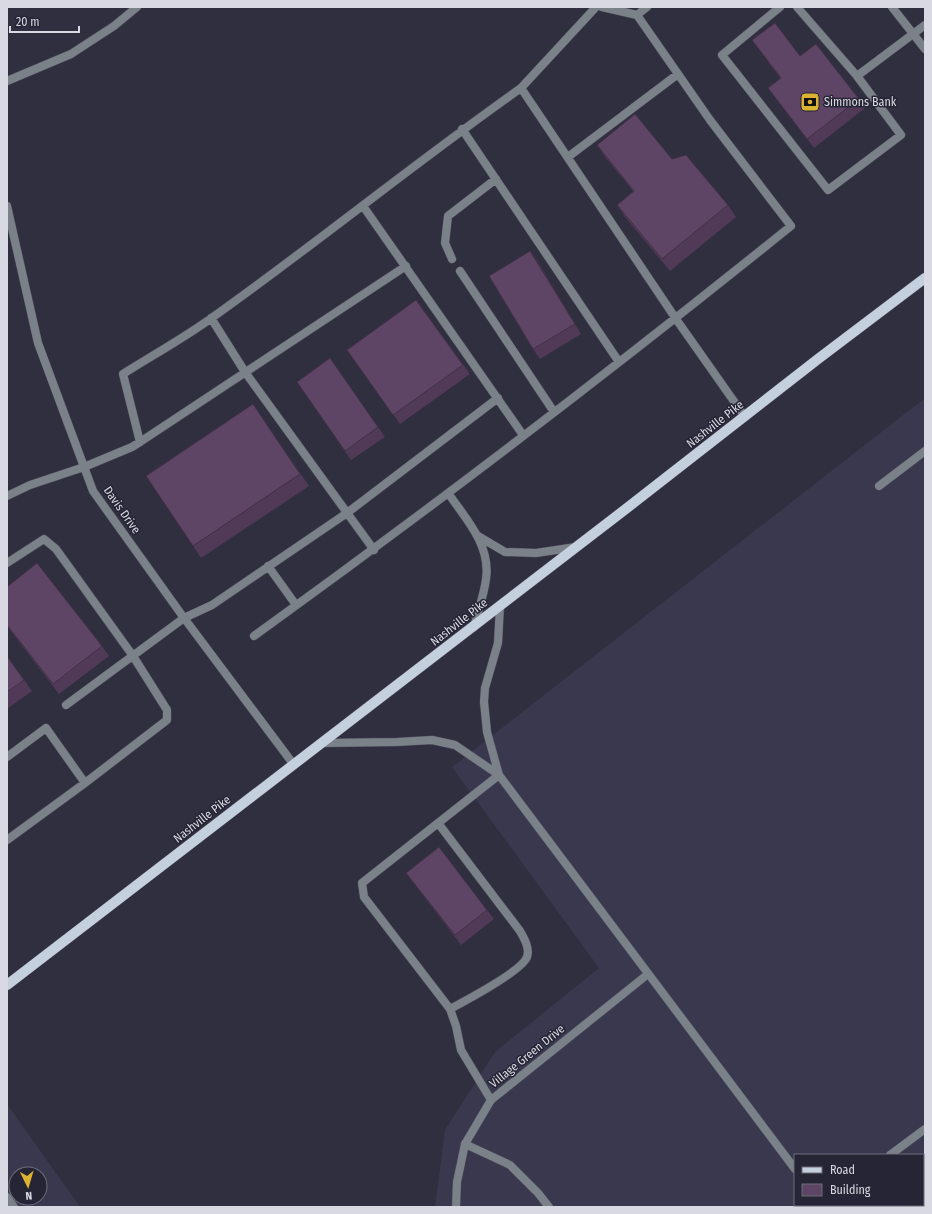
<svg xmlns="http://www.w3.org/2000/svg" width="932" height="1214" viewBox="0 0 932 1214" font-family="'Fira Sans Condensed',sans-serif">
	<rect width="100%" height="100%" fill="#302f3f"/>
	<path fill="#3a384e" fill-rule="evenodd" d="M925 398V1207H435L445 1130 495 1052 599 968 452 767ZM795 1155H923V1205H795Z
		M7 1104 80 1207H7ZM16 1174H40V1198H16Z"/>
	<g fill="none" stroke-linecap="round" stroke-linejoin="round">
		<g stroke="#4b4a59" stroke-width="9">
			<path id="service" d="M596 7 521 88 676 319 745 417
				M602 7 637 15 647 7
				M780 7 722 55 828 190 901 135 857 76
				M797 7 857 76 925 25
				M462 129 619 362
				M568 157 678 74
				M363 206 523 435
				M452 259 445 243 448 216 496 179
				M460 271 554 412
				M211 318 245 372 374 550
				M140 442 123 374C153 355 184 338 213 317 317 243 416 162 521 88
				M84 467 132 447 140 442 406 266
				M879 486 925 451
				M448 493C466 519 491 545 486 579 484 595 478 611 474 627
				M478 536 505 552 536 553 576 547
				M7 563 44 539 56 549 133 656 167 710V720L85 783 7 840
				M268 566 296 605
				M254 636C437 504 616 367 791 226L710 120 637 15
				M66 705 184 618 212 605 347 513 498 398
				M323 743 397 742 432 740 455 745 499 775 795 1169
				M7 757 46 728 85 783
				M499 775 487 732 484 702 485 688 498 643 500 606
				M438 823 520 931C524 938 530 948 527 957 522 971 465 1001 450 1009
				M491 1100 461 1050 456 1026 450 1009 364 897 362 883 499 775
				M465 1144 510 1165 538 1193 549 1207
				M890 1155 925 1129
				M7 1197 14 1207
				M821 1207 823 1205"/>
		</g>
		<g stroke="#4b4a59" stroke-width="9">
			<path id="minor" d="M892 7 925 49
				M7 81 71 54 114 26 137 7
				M7 206 38 343 93 491 184 618 294 765
				M7 496 30 485 84 467
				M456 1207 457 1182 465 1144 491 1100 648 974"/>
		</g>
		<g stroke="#4b4a59" stroke-width="11">
			<path id="primary" d="M7 985 627 508 818 359 925 278"/>
		</g>
		<use href="#service" stroke="#7b8188" stroke-width="8"/>
		<use href="#minor" stroke="#7b8188" stroke-width="8"/>
		<use href="#primary" stroke="#c5d0df" stroke-width="10"/>
	</g>
	<path fill="#513a57" d="M752 40 800 56 859 99 865 108 814 148 768 88 780 78Z
		M597 145 672 159 728 205 736 217 670 271 625 217 617 205 633 191 605 157Z
		M530 251 537 260 581 334 540 359 533 349Z
		M416 300 470 374 400 424 347 350Z
		M330 358 385 437 351 460 297 382Z
		M261 416 309 486 201 558 193 546Z
		M7 587 102 646 109 656 59 694 7 626Z
		M7 656 32 691 7 709Z
		M406 873 487 910 494 919 461 945Z"/>
	<path fill="#423047" d="M530 251 537 260 581 334 575 324Z"/>
	<path fill="#5e4465" stroke="#423047" d="M775 23 800 56 816 44 859 99 807 139 768 88 781 78 752 40Z
		M635 114 672 159 686 155 728 205 662 259 617 205 634 191 597 145Z
		M530 251 575 324 533 349 489 276Z
		M416 300 463 365 393 415 347 350Z
		M330 358 378 427 345 451 297 382Z
		M253 404 300 474 193 546 146 476Z
		M37 563 102 646 53 684 7 625V587Z
		M7 656 24 680 7 692Z
		M439 847 487 910 455 935 406 873Z
		M925 1154V1207H873L871 1205H923V1155Z"/>
	<defs>
		<g id="bank-square" transform="scale(1)"><rect x="-9" y="-9" width="18" height="18" rx="4" fill="#dcb233" stroke="#262535"/><path d="M-6-4H6V4H-6ZM0-2.3a2.3 2.3 0 1 0 0 4.6a2.3 2.3 0 1 0 0-4.6Z" fill="#111"/></g>
	</defs>
	<g fill-rule="evenodd">
		<use href="#bank-square" x="810" y="102"/>
	</g>
	<g text-anchor="middle" stroke-width="3" stroke-linejoin="round" paint-order="stroke">
		<g font-size="12" fill="#d9d9e3" stroke="#262535" text-anchor="start">
			<text x="824" y="106">Simmons Bank</text>
		</g>
		<g font-size="12" fill="#d9d9e3" stroke="#262535">
			<text transform="translate(715 424) rotate(-38)" y="4">Nashville Pike</text>
			<text transform="translate(122 510) rotate(55)" y="4">Davis Drive</text>
			<text transform="translate(459 622) rotate(-38)" y="4">Nashville Pike</text>
			<text transform="translate(202 819) rotate(-38)" y="4">Nashville Pike</text>
			<text transform="translate(527 1056) rotate(-39)" y="4">Village Green Drive</text>
		</g>
	</g>
	<rect width="932" height="1214" fill="none" stroke="#d9d9e3" stroke-width="16"/>
	<rect x="794" y="1154" width="130" height="52" fill="#262535" stroke="#6e6d7b"/>
	<rect x="802" y="1167" width="20" height="6" fill="#c5d0df" stroke="#6e6d7b"/>
	<text x="830" y="1174" font-size="12" fill="#d9d9e3">Road</text>
	<rect x="802" y="1184" width="20" height="12" fill="#5e4465" stroke="#6e6d7b"/>
	<text x="830" y="1194" font-size="12" fill="#d9d9e3">Building</text>
	<g transform="translate(28 1186) rotate(175)"><circle r="19" fill="#262535" stroke="#6e6d7b"/>
	<path d="M0-3L7 15L0 10L-7 15Z" fill="#dcb233"/>
	<text y="-6" font-size="11" font-weight="bold" text-anchor="middle" fill="#d9d9e3">N</text>
	</g>
	<path d="M10 26v6h69v-6" fill="none" stroke="#d9d9e3" stroke-width="2"/>
	<text x="16" y="26" font-size="12" fill="#d9d9e3" stroke="#262535" stroke-width="3" paint-order="stroke">20 m</text>
</svg>
